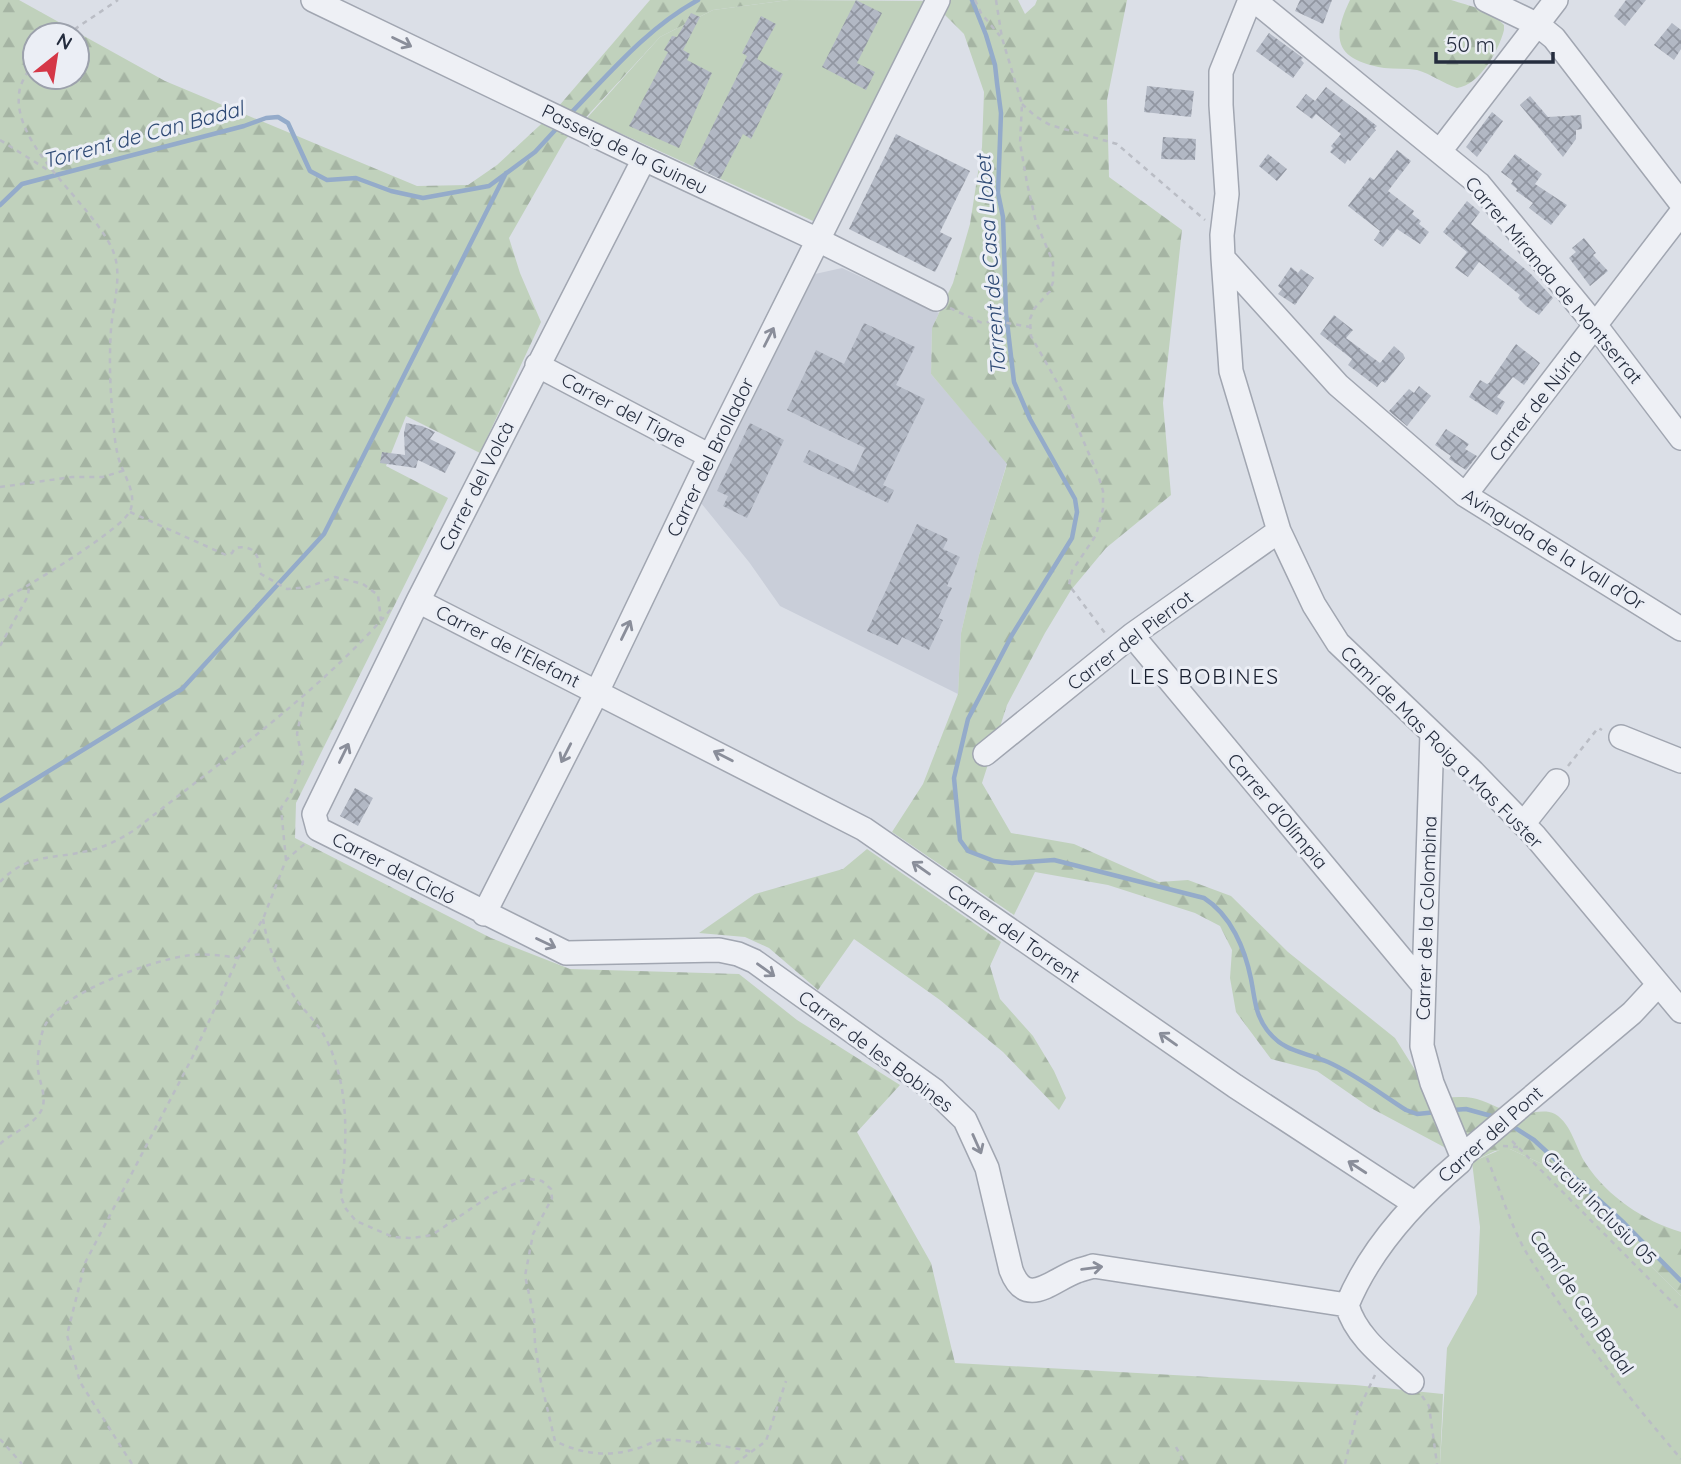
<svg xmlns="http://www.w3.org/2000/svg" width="1681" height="1464" viewBox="0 0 1681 1464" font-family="Quicksand,sans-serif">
	<defs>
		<pattern id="forest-firs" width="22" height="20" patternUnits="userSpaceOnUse" patternTransform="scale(1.75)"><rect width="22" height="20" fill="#c0d1bc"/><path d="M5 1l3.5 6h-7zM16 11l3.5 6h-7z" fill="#a5b4a3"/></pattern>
		<pattern id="building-cross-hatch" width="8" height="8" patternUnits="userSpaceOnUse" patternTransform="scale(1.75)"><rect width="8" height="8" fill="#b2b8c4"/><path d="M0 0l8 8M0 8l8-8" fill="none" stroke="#9196a1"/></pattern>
	</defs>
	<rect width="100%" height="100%" fill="#dbdfe7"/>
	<path fill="#c9ced9" d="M842 268 939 313 932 328 931 374 1007 463 979 555 961 633 958 694 780 606 749 562 701 503 815 274Z"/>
	<path fill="#c0d1bc" d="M789 0 925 1 813 221 587 118 660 37 713 10Z
		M1502 1149H1510L1553 1169 1681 1296V1464H1440L1447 1348 1477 1294 1480 1227 1472 1162Z"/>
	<path fill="url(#forest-firs)" fill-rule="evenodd" d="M0 0H19L165 81 417 186 468 185 497 165 552 114 650 0H789L713 10 660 37 565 140 509 238 520 273 541 322 480 453 406 416 386 466 448 498 296 803 295 838 491 938 570 969 739 974 797 1020 900 1085 857 1132 931 1263 955 1363 1355 1385 1443 1394 1440 1464H0ZM35 35H77V77H35Z
		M923 0H1018L1025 14 1035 5 1037 0H1127L1107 100 1109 177 1182 230 1163 403 1171 495 1106 548 1071 590 1045 633 1007 705 982 783 1011 833 1074 844 1159 882 1188 880 1231 896 1288 952 1395 1038 1417 1073 1429 1099C1445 1098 1462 1095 1477 1099 1491 1103 1504 1112 1518 1113 1530 1115 1543 1108 1555 1114 1572 1124 1576 1149 1586 1164 1608 1197 1644 1221 1681 1232V1296L1553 1169 1510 1149 1495 1151 1472 1162 1369 1107 1317 1071 1271 1059 1236 1012 1230 978 1232 950 1220 926 1195 913 1108 885 1035 872 1014 915 892 832 923 784 958 694 961 633 979 555 1007 464 931 374 932 328 953 283 970 224 982 147 984 92 964 34 938 8Z
		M1350 0H1451C1470 6 1490 10 1504 25V30C1499 50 1480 85 1457 88 1443 83 1431 74 1417 70 1406 68 1395 69 1384 68 1337 60 1330 41 1350 0Z
		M867 849 1001 942 990 966 1000 999 1033 1036 1054 1071 1066 1098 1059 1110 1003 1052 940 1000 854 939 818 990 769 948 745 937 699 933 755 894 843 869Z"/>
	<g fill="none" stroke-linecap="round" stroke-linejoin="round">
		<path stroke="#94abca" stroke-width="4.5" d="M972 0 986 35 995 65 997 83 1001 113 998 193 1003 217 1006 313 1014 382 1030 419 1075 499 1077 512 1072 538 1012 635 968 719 954 778 960 840 968 851 994 861 1012 863 1054 860 1204 898C1231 915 1245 949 1251 979 1255 999 1255 1014 1267 1030 1285 1053 1303 1051 1328 1062 1355 1074 1381 1094 1406 1110L1417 1114 1437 1112
			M569 115C609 74 647 28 698 0
			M0 205 22 184 244 126 266 118 278 117 288 123 310 171 327 180 356 178 391 191 423 198 489 186 535 152 558 127
			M0 801 182 689 324 534 506 173
			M1453 1110 1466 1109 1495 1117
			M1509 1124 1534 1140 1624 1223 1681 1281"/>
	</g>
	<path fill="url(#building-cross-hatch)" d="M856 0 882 13 857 63 875 72 866 90 822 67Z
		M1300 0H1332L1323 24 1295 11Z
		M1626 0H1646L1625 26 1614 16Z
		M691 13 700 17 683 50 690 54 687 60 712 73 679 148 629 126 668 52 664 50 672 36 677 37Z
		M761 16 776 24 757 59 783 74 751 139 743 134 720 179 693 166 747 56 742 53Z
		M1672 23 1681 30V49L1674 60 1654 45Z
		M1269 33 1303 58 1301 60 1304 63 1293 78 1256 51Z
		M1147 86 1194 91 1191 117 1144 112Z
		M1326 87 1377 126 1374 129 1376 130 1350 161 1348 159 1345 164 1330 152 1333 148 1331 146 1341 134 1316 114 1312 119 1296 107 1306 94 1315 101Z
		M1530 96 1548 117 1581 115 1582 129 1576 130V139L1563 157 1520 105Z
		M1492 112 1503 121 1477 157 1466 147Z
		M896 134 970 171 940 232 952 238 935 272 849 229Z
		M1163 137 1196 139 1195 160 1161 159Z
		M1397 150 1411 161 1388 191 1414 211 1412 214 1421 221 1419 224 1429 232 1420 244 1397 229 1383 247 1374 240 1380 231 1348 206 1370 177 1374 180Z
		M1268 154 1287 169 1277 181 1259 166Z
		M1515 154 1542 174 1535 184 1567 205 1551 225 1529 208 1533 203 1516 191 1517 189 1511 184 1513 181 1501 172Z
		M1467 201 1480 212 1471 224 1531 274 1553 298 1539 315 1526 306 1518 298 1520 295 1479 262 1468 277 1455 268 1467 252 1443 232Z
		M1584 238 1596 253 1593 255 1608 271 1590 286 1569 258 1576 252 1572 248Z
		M1291 267 1298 273 1301 269 1314 278 1295 305 1278 294 1282 289 1278 286Z
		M1334 315 1353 330 1346 338 1380 363 1394 346 1403 354 1405 358 1385 383 1382 381 1377 387 1348 365 1352 359 1320 334Z
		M864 323 915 347 896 385 925 399 883 485 894 490 888 503 803 462 809 450 854 472 865 448 787 410 816 350 844 364Z
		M1516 344 1540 363 1524 385 1513 377 1497 397 1505 402 1497 415 1469 397 1480 380 1487 384 1489 383Z
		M1419 386 1431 396 1407 426 1389 411 1409 389 1414 393Z
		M406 423 422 426 435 432 430 439 456 452 445 473 418 460 416 468 380 463 382 452 405 455 404 433Z
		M750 423 784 440 747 518 723 506 728 496 717 491Z
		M1446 429 1469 444 1465 449 1477 456 1466 470 1449 459 1451 456 1435 445Z
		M917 524 948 539 943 549 960 557 947 586 952 588 938 618 943 620 929 650 902 637 898 645 867 631Z
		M355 788 373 798 358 826 340 816Z"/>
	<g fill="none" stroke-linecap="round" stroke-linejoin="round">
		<g stroke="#a1a6b1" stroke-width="26">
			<path id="minor" d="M313 0 644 159 818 240 936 299
				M1250 0 1221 72V105L1227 194 1222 235 1223 258 1231 371 1279 531 1314 605 1338 643 1473 772 1535 836 1681 1011
				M1254 0 1479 184 1596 326 1681 438
				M1486 0 1538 25 1554 38 1681 203
				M1440 151 1556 0
				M644 159 418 601 314 814 318 829 566 953 719 950 738 954 754 961 934 1090 965 1120 987 1168 1011 1270C1026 1310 1052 1280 1077 1271 1082 1269 1088 1268 1093 1266L1347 1305
				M1223 258 1338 385 1465 495 1681 629
				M537 365 710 456
				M1465 495 1681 213
				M418 601 864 829 1235 1086 1414 1203
				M1132 635 1424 986
				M1432 733 1422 1046 1432 1083 1462 1156
				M1621 737 1681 761
				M985 754 1132 635 1279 531
				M1523 824 1557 781
				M484 914 597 692 710 456 938 0
				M1347 1305C1370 1249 1414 1201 1460 1162L1462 1156 1632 1013 1658 985
				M1347 1305C1356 1338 1388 1360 1412 1382"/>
		</g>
		<path stroke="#babdc5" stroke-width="2.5" stroke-dasharray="5 5" stroke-linecap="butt" d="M975 0 981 13 1000 36
			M996 0 1002 38 1022 104 1020 143 1027 183 1036 222 1053 262V282L1050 291 1034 309 1030 319 1031 336 1062 391 1098 475 1103 491V509L1096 535 1072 571 1069 585 1105 633
			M66 35 118 0
			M1022 104 1035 116 1050 125 1117 144 1205 220
			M0 140 51 172
			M950 308 982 323 996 321 1030 327
			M0 487 72 477H103L122 471
			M130 512 226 555 232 553 235 548C256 544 259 557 261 574L287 589 308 587 335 577 363 584 378 595 381 620
			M0 601C22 590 122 530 130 511 138 492 122 474 118 456 115 444 114 431 113 419 110 389 109 359 111 329 113 304 123 275 113 251 94 205 13 148 19 94 20 82 28 71 35 62
			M0 646 28 596 29 586
			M1568 766 1598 728 1602 730
			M286 860 281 808 290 795 303 762 297 734 303 703 302 697
			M0 882C28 852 55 860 91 850 108 846 122 838 136 829 224 759 319 693 392 608
			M263 919C268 949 280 977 298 1002 309 1016 321 1027 329 1045 346 1084 347 1124 344 1165 343 1176 341 1186 341 1197L346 1209 356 1221 393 1237 412 1238 432 1235 494 1193 521 1181 531 1179 542 1181 551 1189 552 1198 533 1234 525 1276 534 1316 535 1344 541 1382 555 1441C583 1455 610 1457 639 1448 646 1446 653 1441 660 1440 677 1438 734 1447 752 1452
			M1512 1141 1681 1311
			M0 1144C12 1132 32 1127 41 1111 48 1098 39 1082 38 1069 37 1056 40 1032 47 1022 65 992 150 961 185 956 202 953 221 955 238 958
			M1503 1146 1518 1147
			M1487 1158C1499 1187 1511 1226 1526 1252 1571 1326 1626 1394 1681 1459
			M1422 1396 1429 1406 1437 1464
			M0 1439 22 1464
			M1176 1447 1185 1464
			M132 1464 80 1382 67 1335 85 1263 192 1058 238 958 263 919 286 860 307 842
			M735 1464 766 1441 786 1381
			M1345 1464 1357 1413 1375 1375"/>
		<use href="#minor" stroke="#eef0f5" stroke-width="23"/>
	</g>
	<defs><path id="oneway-shaft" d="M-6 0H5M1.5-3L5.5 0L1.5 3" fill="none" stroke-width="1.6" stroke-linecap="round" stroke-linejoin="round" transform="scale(1.75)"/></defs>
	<g stroke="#8a8e9a">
		<use href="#oneway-shaft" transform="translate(402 42) rotate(26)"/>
		<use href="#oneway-shaft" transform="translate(769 337) rotate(-63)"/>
		<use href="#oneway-shaft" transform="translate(626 630) rotate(-64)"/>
		<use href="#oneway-shaft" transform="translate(344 753) rotate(-64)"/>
		<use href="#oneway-shaft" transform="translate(566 753) rotate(117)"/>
		<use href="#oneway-shaft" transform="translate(723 756) rotate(-153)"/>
		<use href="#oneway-shaft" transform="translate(921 868) rotate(-145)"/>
		<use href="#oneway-shaft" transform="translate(546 943) rotate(25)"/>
		<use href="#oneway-shaft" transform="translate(766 970) rotate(36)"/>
		<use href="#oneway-shaft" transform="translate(1168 1039) rotate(-145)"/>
		<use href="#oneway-shaft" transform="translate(977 1144) rotate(66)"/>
		<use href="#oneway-shaft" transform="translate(1357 1167) rotate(-147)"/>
		<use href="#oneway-shaft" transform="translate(1092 1268) rotate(-7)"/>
	</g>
	<g text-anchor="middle" stroke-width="6" stroke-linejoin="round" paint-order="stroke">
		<g font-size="19" fill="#252d3e" stroke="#ebeef5">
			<text transform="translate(625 149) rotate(26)" y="7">Passeig de la Guineu</text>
			<text transform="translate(1554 280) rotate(50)" y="7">Carrer Miranda de Montserrat</text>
			<text transform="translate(1535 405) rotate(-52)" y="7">Carrer de Núria</text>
			<text transform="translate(624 410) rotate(28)" y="7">Carrer del Tigre</text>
			<text transform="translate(710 457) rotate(-64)" y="7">Carrer del Brollador</text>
			<text transform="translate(476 486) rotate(-63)" y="7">Carrer del Volcà</text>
			<text transform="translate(1554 549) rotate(32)" y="7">Avinguda de la Vall d'Or</text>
			<text transform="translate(1130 640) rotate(-37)" y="7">Carrer del Pierrot</text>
			<text transform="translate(508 646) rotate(27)" y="7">Carrer de l'Elefant</text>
			<text transform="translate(1442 747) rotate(45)" y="7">Camí de Mas Roig a Mas Fuster</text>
			<text transform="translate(1278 811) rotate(50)" y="7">Carrer d'Olímpia</text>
			<text transform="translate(394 868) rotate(27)" y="7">Carrer del Cicló</text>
			<text transform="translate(1426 918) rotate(-88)" y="7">Carrer de la Colombina</text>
			<text transform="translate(1014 933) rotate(35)" y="7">Carrer del Torrent</text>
			<text transform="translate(876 1051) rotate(37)" y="7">Carrer de les Bobines</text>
			<text transform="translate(1490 1134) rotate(-42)" y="7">Carrer del Pont</text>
			<text transform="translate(1600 1208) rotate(45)" y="7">Circuit Inclusiu 05</text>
			<text transform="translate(1582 1302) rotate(56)" y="7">Camí de Can Badal</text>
		</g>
		<g font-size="21" font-style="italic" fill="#2d4974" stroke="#ebeef5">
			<text transform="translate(143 135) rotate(-15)" y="7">Torrent de Can Badal</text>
			<text transform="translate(991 265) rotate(-94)" y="7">Torrent de Casa Llobet</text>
		</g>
		<g font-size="21" letter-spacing="2" fill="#171e2e" stroke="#ebeef5">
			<text x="1205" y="684">LES BOBINES</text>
		</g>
	</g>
	<g transform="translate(56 56) rotate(30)"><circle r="33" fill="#ebeef5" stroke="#9ca1ac" stroke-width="2"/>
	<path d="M0-5L12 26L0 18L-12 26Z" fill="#d53747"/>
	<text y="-10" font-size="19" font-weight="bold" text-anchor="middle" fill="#252d3e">N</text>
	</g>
	<path d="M1436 52v10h117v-10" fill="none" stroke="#252d3e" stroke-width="3.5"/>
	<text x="1446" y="52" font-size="21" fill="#252d3e" stroke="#ebeef5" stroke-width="5" paint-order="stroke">50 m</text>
</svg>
